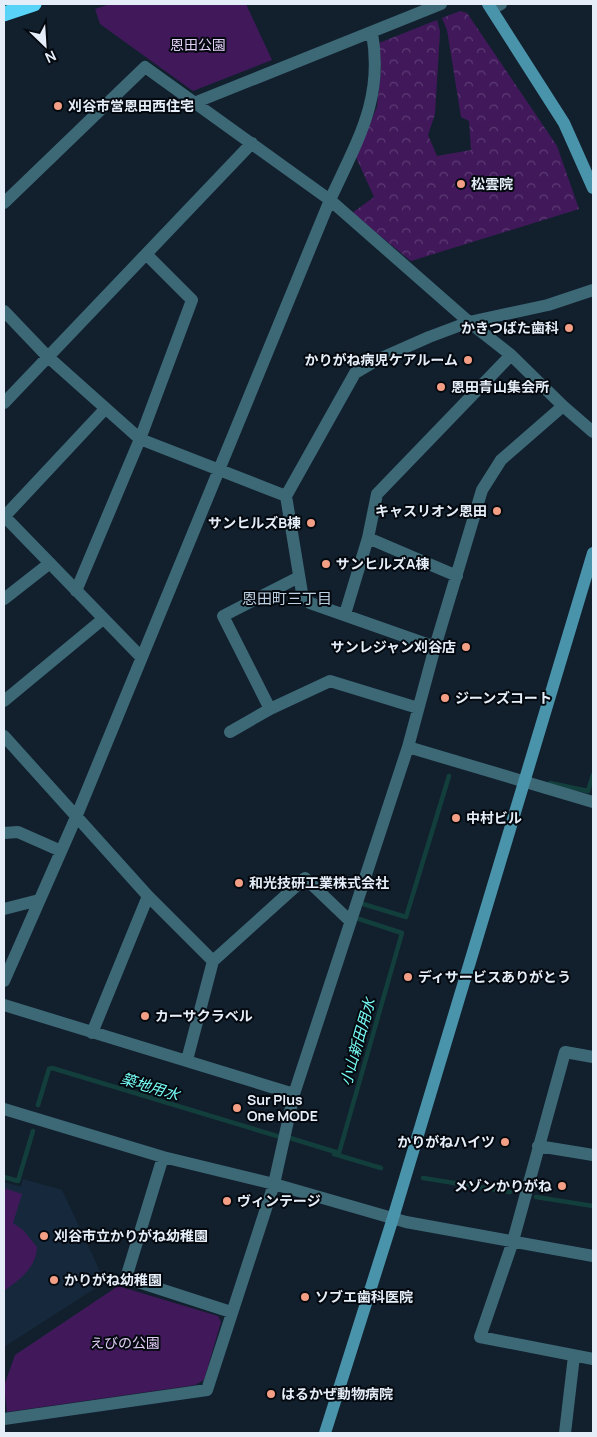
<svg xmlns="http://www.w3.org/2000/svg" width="597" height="1437" viewBox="0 0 597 1437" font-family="Manrope,'Noto Sans JP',sans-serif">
	<defs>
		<pattern id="forest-crowns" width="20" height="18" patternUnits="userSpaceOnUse" patternTransform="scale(1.25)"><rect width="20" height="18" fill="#41195b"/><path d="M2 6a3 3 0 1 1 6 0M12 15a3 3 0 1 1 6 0" fill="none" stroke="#5c3b73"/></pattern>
	</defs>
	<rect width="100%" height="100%" fill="#12202e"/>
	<path fill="#16293c" d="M23 1179 62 1190 105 1282 4 1347V1182L21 1187Z"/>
	<path fill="url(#forest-crowns)" d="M460 11 467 13 557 146 579 209 411 261 352 213 374 197 356 157 377 107 381 69 379 43 437 20 440 31 435 114 428 135 437 156 471 150 469 121 461 117 447 30 442 18Z"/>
	<path fill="#41195b" d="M110 4H246L272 60 193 91 100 24 95 9Z
		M4 1188 22 1194 13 1223 23 1230 37 1247C36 1268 20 1279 4 1291Z
		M118 1286 218 1316 221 1322 204 1380 195 1385 7 1412 4 1386 15 1355Z"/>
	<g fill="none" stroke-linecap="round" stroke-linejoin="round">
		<path stroke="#123e3c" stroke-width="4.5" d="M550 783 588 791 593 775
			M363 904 406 917 449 776
			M38 1105 49 1069 52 1068 277 1136
			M290 1138 339 1153 402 933 359 919
			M334 1154 381 1168
			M4 1177 18 1181 33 1131
			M423 1178 510 1192
			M536 1197 593 1206"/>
		<path stroke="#3d6977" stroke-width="12" d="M492 9 501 4
			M194 103 441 4
			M4 203 145 67 330 200 469 322 511 355 563 406
			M4 311 47 356 140 439 286 496
			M4 403 252 143
			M4 516 141 657
			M4 517 105 409
			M368 538 457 576
			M76 591 140 439 192 300 146 254
			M4 599 50 563
			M345 614 368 538 377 494 511 355
			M435 647 310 603 302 593 286 496 355 373 377 360 429 337 469 322 548 305 593 290
			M4 701 103 619
			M270 709 223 616 299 577
			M230 732 270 709 330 681 418 708
			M4 736 148 896 213 961
			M408 747 593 802
			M4 833 18 832 61 851
			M4 909 39 900
			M4 981 77 815 330 200C357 141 384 99 372 33
			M4 1005 294 1094
			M92 1033 148 896
			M593 1057 565 1052 513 1241 480 1337 593 1359
			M187 1060 213 961 305 878 350 921
			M4 1109 163 1157 274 1184 406 1222 593 1256
			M538 1146 593 1155
			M163 1157 126 1278 231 1312
			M4 1419 207 1390 274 1184 294 1094 408 747 435 647 482 490 501 460 563 406 593 432
			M565 1433 574 1356"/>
		<path stroke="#4a94ab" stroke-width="12" d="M488 4 564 123 593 188
			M325 1433 393 1218 593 553"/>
		<path stroke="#59d3f7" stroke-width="15" d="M4 14 34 4"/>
	</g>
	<g fill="#f39f85" stroke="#04090f" stroke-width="2">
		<circle cx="58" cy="106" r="5"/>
		<circle cx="461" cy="184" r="5"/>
		<circle cx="569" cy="328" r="5"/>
		<circle cx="468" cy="360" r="5"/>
		<circle cx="441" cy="387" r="5"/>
		<circle cx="497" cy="511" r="5"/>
		<circle cx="311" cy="523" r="5"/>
		<circle cx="326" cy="564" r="5"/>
		<circle cx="466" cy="647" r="5"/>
		<circle cx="445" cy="698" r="5"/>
		<circle cx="456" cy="818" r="5"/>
		<circle cx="239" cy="883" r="5"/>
		<circle cx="408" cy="977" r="5"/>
		<circle cx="145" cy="1016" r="5"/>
		<circle cx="237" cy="1108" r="5"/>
		<circle cx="505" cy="1142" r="5"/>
		<circle cx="562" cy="1186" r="5"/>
		<circle cx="227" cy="1201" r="5"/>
		<circle cx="44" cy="1236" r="5"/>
		<circle cx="54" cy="1280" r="5"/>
		<circle cx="305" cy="1297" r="5"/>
		<circle cx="271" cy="1394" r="5"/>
	</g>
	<g text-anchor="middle" stroke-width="4" stroke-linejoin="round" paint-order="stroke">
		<g font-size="14" fill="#e1ccf4" stroke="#04090f">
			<text x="198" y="50">恩田公園</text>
			<text x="125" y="1348">えびの公園</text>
		</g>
		<g font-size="14" font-weight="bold" fill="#e5eef8" stroke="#04090f" text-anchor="start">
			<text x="68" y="111">刈谷市営恩田西住宅</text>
			<text x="471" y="189">松雲院</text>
			<text x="559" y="333" text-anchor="end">かきつばた歯科</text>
			<text x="458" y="365" text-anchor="end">かりがね病児ケアルーム</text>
			<text x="451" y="392">恩田青山集会所</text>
			<text x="487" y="516" text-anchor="end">キャスリオン恩田</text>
			<text x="301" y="528" text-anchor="end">サンヒルズB棟</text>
			<text x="336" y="569">サンヒルズA棟</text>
			<text x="456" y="652" text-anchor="end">サンレジャン刈谷店</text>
			<text x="455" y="703">ジーンズコート</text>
			<text x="466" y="823">中村ビル</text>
			<text x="249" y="888">和光技研工業株式会社</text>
			<text x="418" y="982">ディサービスありがとう</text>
			<text x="155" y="1021">カーサクラベル</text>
			<text x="247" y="1105">Sur Plus<tspan x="247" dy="16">One MODE</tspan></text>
			<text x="495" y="1147" text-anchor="end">かりがねハイツ</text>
			<text x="552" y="1191" text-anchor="end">メゾンかりがね</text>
			<text x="237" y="1206">ヴィンテージ</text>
			<text x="54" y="1241">刈谷市立かりがね幼稚園</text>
			<text x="64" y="1285">かりがね幼稚園</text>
			<text x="315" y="1302">ソブエ歯科医院</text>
			<text x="281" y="1399">はるかぜ動物病院</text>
		</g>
		<g font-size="15" fill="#bed1e4" stroke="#04090f">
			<text x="287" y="604">恩田町三丁目</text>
		</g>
		<g font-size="15" font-style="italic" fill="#77fef7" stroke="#04090f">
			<text transform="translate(358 1042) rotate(-74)" y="5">小山新田用水</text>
			<text transform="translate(150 1087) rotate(17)" y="5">築地用水</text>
		</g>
	</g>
	<rect width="597" height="1437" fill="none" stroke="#e5eef8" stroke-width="10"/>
	<g transform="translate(45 45) rotate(155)" stroke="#04090f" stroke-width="4" paint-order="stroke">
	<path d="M0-4L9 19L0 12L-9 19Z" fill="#e5eef8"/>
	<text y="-8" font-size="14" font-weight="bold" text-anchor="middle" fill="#e5eef8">N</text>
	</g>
</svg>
